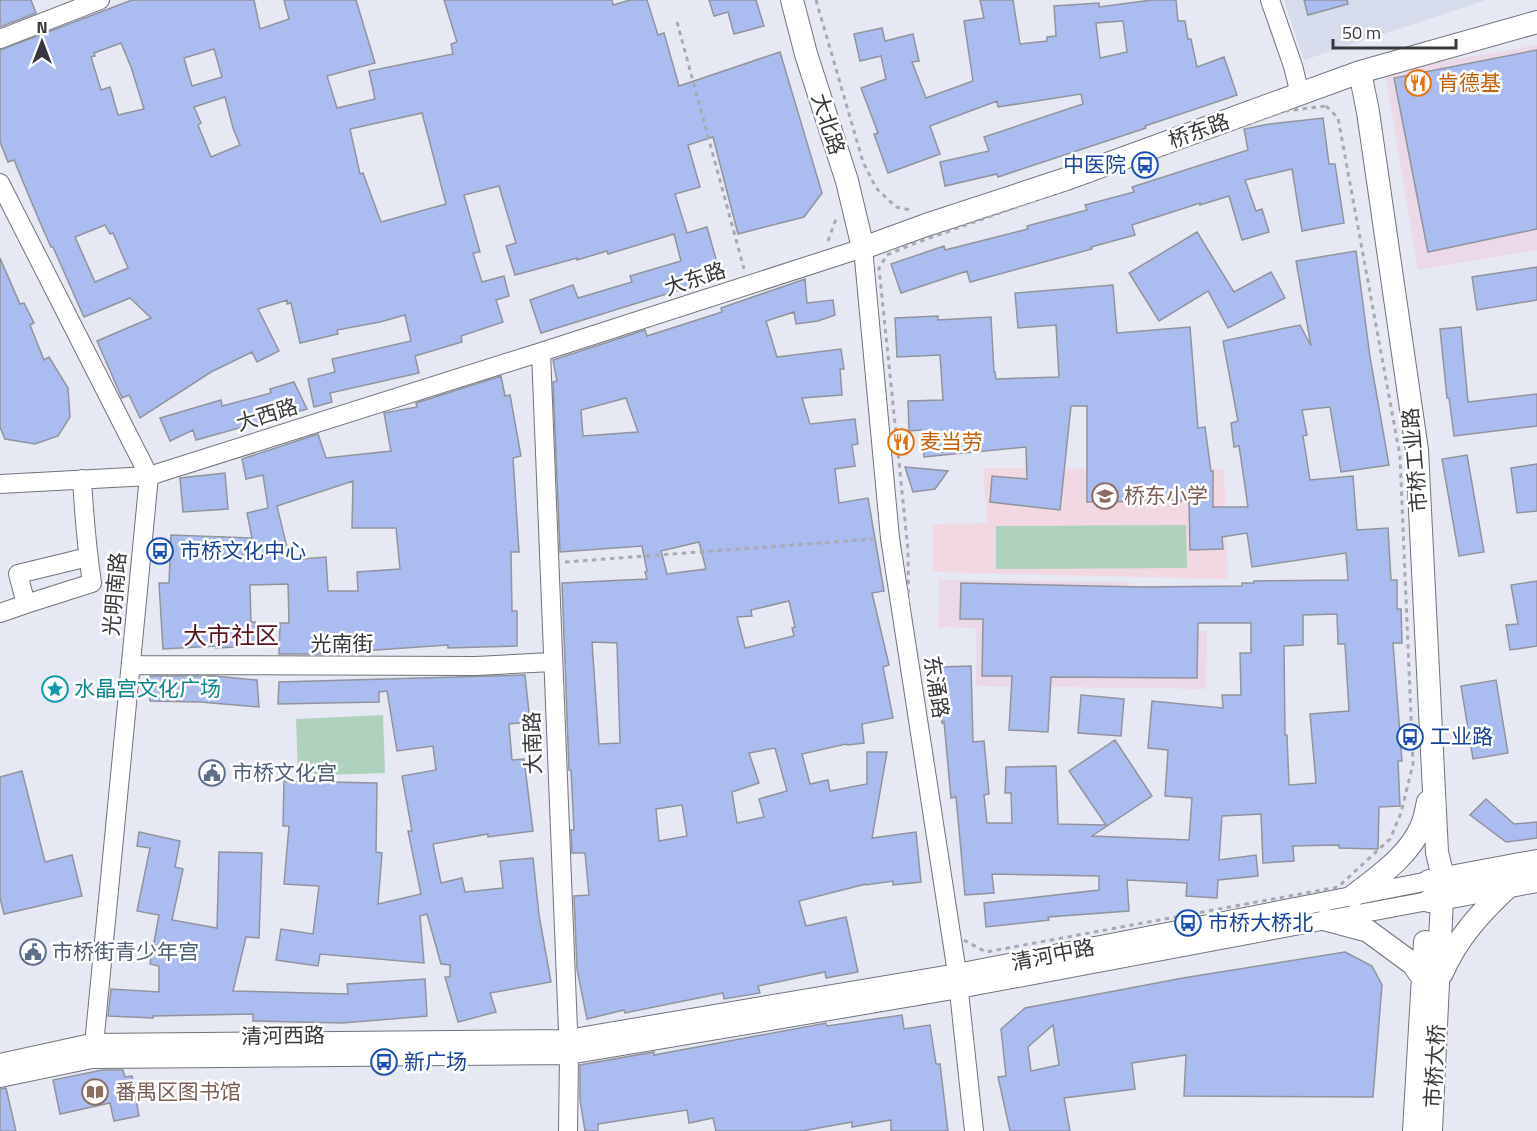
<svg xmlns="http://www.w3.org/2000/svg" width="1537" height="1131" viewBox="0 0 1537 1131" font-family="'Titillium Web','Noto Sans SC',sans-serif">
	<rect width="100%" height="100%" fill="#e6e9f3"/>
	<path fill="#ebd9ea" d="M1537 45V250L1418 270 1385 71Z
		M939 580 1129 582V630L1207 631 1206 689 976 686V628L938 627Z"/>
	<path fill="#d6dceb" d="M1284 0H1486L1304 60Z"/>
	<path fill="#f1d8e2" d="M983 468 1224 469 1228 579 933 572V524L987 523Z"/>
	<path fill="#aed2bd" d="M1186 525 1187 568 996 569V526Z
		M383 715 385 773 298 776 296 719Z"/>
	<path fill="#aabcf0" stroke="#91949c" stroke-width="1.5" fill-rule="evenodd" d="M0 0H31L36 13 0 27Z
		M132 0H254L260 29 289 19 284 0H356L375 63 327 76 337 108 375 99 369 71 453 54 451 44 457 42 444 0H612L613 5 630 0H647L658 35 664 33 679 86 780 52 822 193 804 217 738 234 713 137 688 145 700 187 675 194 687 233 707 227 721 277 541 333 530 300 573 285 578 298 632 282 630 276 681 261 674 234 608 254 607 251 577 260V258L515 275 506 246 516 243 499 186 464 195 480 252 473 253 482 282 504 276 509 296 496 300 503 322 461 336 462 342 415 356 419 373 330 393 332 402 314 407 308 379 335 372 332 359 411 341 405 315 380 322 337 330 338 334 300 343 291 303 287 304V300L258 309 279 351 257 362 252 352 211 372 140 418 129 395 122 398 97 341 151 318 130 298 84 317 53 247H51L39 220 14 160 8 162 0 142V50ZM121 43 131 67 144 109 118 115 110 87 101 90 91 57 95 56 94 53ZM214 49 222 77 192 86 184 58ZM225 97 233 128 240 145 211 157 198 125 201 123 194 107ZM422 113 446 204 381 222 363 173 360 174 350 129ZM105 225 110 234 113 233 128 268 95 282 75 237Z
		M709 0H756L764 26 734 34 728 12 714 16Z
		M980 0H1013L1020 44 1047 41V37L1056 36 1054 6 1099 3V7L1152 0H1176L1178 21H1185L1188 39H1191L1197 67 1224 57 1237 95 1145 126 1146 128 998 177 997 174 945 186 940 162 989 151 984 137 1083 104 1081 94 998 107 997 101 930 126 940 154 888 173 874 134 878 133 861 88 886 79 881 56 860 61 854 34 882 28 885 41 913 34 919 61 912 62 926 98 973 81 964 21 984 18ZM1123 21 1127 52 1100 58 1096 23Z
		M1304 0H1347L1348 4 1308 15Z
		M1537 50V229L1428 252 1394 78Z
		M1323 118 1329 164H1335L1344 223 1302 231 1292 169 1245 180 1256 211 1262 209 1269 232 1242 240 1229 196 1200 205V203L1132 225 1135 235 1091 247 1092 249 970 282 967 271 901 293 891 264 944 246 945 250 1028 229 1027 226 1087 210 1085 205 1134 192 1132 187 1248 150 1244 129 1269 124Z
		M1197 232 1234 292 1271 272 1285 298 1228 328 1208 291 1159 321 1129 273Z
		M1356 251 1370 357 1389 465 1341 472 1330 407 1302 410 1307 435 1303 436 1310 480 1353 476 1357 530 1388 528 1391 580H1397V609H1401L1402 643H1393L1402 761H1398L1400 806 1379 807 1378 849 1339 848V845L1293 846 1294 861 1263 863 1261 814 1222 816 1219 860 1256 855 1258 876 1218 880 1217 898 1186 896 1187 883 1127 880 1129 911 1048 917 1049 920 986 927 984 903 1099 890V876L992 874 994 893 965 895 956 797 951 798 944 722 942 723 940 667 971 666 973 742 984 741 989 794 984 795 987 823H1012L1011 793H1005L1006 767 1056 766 1058 824 1106 825 1069 771 1115 740 1152 796 1092 836 1189 840 1192 798 1165 796 1168 750 1148 748 1152 701 1223 708 1222 695H1241L1240 653H1251V623H1198L1197 678 1051 677 1048 732 1009 730 1012 676H982L983 619H960L961 583 1140 587 1242 586V583H1254V581L1348 580 1346 553 1252 567 1247 533 1222 537 1223 549 1190 550 1189 501 1087 502V406H1071L1060 510 990 502 992 476 1027 479 1026 447 924 457 922 430 909 431 908 401 943 400 940 355 897 357 895 318 938 316V320L991 317 994 372H995L996 379 1059 377 1056 325 1018 328 1015 293 1113 285 1117 333 1190 327 1198 428 1205 427 1211 471H1213V507H1248L1239 446 1234 447 1231 423 1238 421 1223 341 1300 325 1311 346 1296 261ZM1337 614 1338 644H1345L1349 711 1310 714 1316 783 1289 785 1287 735H1285L1284 646 1303 645V615Z
		M0 258 20 304 24 303 34 323 30 325 44 360 49 357 68 388 70 417 58 436 35 444 5 439 0 427Z
		M1537 267V300L1477 310 1472 277Z
		M805 279 807 303 833 300 835 315 818 321 796 324 794 312 766 321 777 357 841 349 844 369H840L842 395 802 398 810 424 855 419 858 444 852 445 855 466 835 469 839 503 868 498 884 591 872 593 889 665 883 667 893 718 862 724 864 743 847 745 846 744 802 754 810 784 828 780 830 791 867 784V752H887L872 838 916 832 921 882 893 885V881L866 885V884L799 901 806 926 846 917 858 972 826 978 825 972 758 986 760 993 724 999 723 993 625 1013 624 1010 587 1019 577 969 574 896 589 895 585 853H572L571 830H574L571 770H569L562 583 647 579 645 572 647 571 642 546 560 552 553 382 557 381 553 360 645 330 647 336 722 312 721 308ZM626 398 638 432 583 436 581 410ZM699 542 706 569 667 574 661 551ZM789 601 795 627 792 628 794 636 745 648 737 617 752 616 751 610ZM592 642 617 643 620 743 599 744ZM775 748 787 791 759 799 764 817 737 823 732 792 759 783 749 753ZM682 805 687 836 659 841 656 809Z
		M1461 327 1468 402 1537 394V426L1454 436 1449 398H1447L1440 329Z
		M501 376 505 396 510 395 521 456 513 458 519 552H511L512 611H517V646L448 648V645L317 654H279L280 623H289L288 584 250 585 251 622H255L256 646 216 648V646L163 649 159 583H169L171 535 252 538 247 513 268 508 263 475 246 479 242 459 318 434 326 458 391 451 384 413 417 407 416 403ZM353 481 352 528H396L400 569 357 572 358 591H328L326 557 290 560 277 506Z
		M294 382 307 409 196 440 193 430 170 441 160 418 221 400 222 406 271 393 270 389Z
		M1467 455 1484 552 1459 556 1442 459Z
		M1537 464V511L1517 513 1511 468Z
		M905 467 948 471 935 489 913 492Z
		M225 473 228 509 183 512 180 478Z
		M1537 581V646L1510 650 1506 625 1518 624 1511 585Z
		M525 675 530 722 509 724 512 760 524 759 533 831 488 837V834L433 844 441 883 462 878 465 892 503 888 500 861 533 858 539 915 551 982 490 993 496 1012 458 1022 445 977H450V965L441 964 427 914 420 916 424 963 320 954 318 966 276 960 281 929 313 934 319 886 284 884 289 826H283L284 781 377 783 376 852 382 853 378 904 421 894 408 831H412L402 776 436 770 433 746 397 751 387 691 379 692V702L278 704 279 682Z
		M150 676H214L257 680 259 707 200 702 150 701Z
		M1496 680 1508 753 1473 759 1461 686Z
		M1081 695 1124 699 1121 736 1078 733Z
		M22 771 45 862 72 855 82 896 4 914 0 898V777Z
		M1486 799 1514 824 1537 822V838L1506 842 1470 815Z
		M139 832 180 841 175 867 183 869 172 920 217 928 219 852 262 853 259 938 246 937 233 991 348 994 347 984 425 979 427 1016 342 1023 253 1021V1014L153 1016V1018L108 1016 111 989 159 992V966L150 964 159 915 137 911 150 848 137 846Z
		M1345 952 1372 966 1382 985 1373 1097 1184 1096 1186 1055 1132 1063 1135 1089 1064 1098 1070 1131H1010L998 1077 1006 1076 1001 1029 1025 1008 1183 978ZM1053 1025 1059 1065 1031 1071 1028 1047Z
		M902 1015 904 1029 930 1025 936 1064H940L948 1131H891V1120L852 1127V1122L802 1131H716L713 1118 689 1123 687 1110 598 1124V1131H585L580 1100V1065L654 1052V1055L826 1023 827 1026Z
		M102 1070H123L125 1077 132 1076 139 1116 114 1121 110 1103 60 1114 53 1080Z
		M6 1088 16 1131H0V1089Z"/>
	<g fill="none" stroke-linecap="round" stroke-linejoin="round">
		<g stroke="#70737b" stroke-width="20">
			<path id="minor" d="M1270 0 1293 66 1300 94
				M0 39 100 0
				M0 183 149 476 93 1055
				M541 352 569 1055 568 1131
				M82 479C84 514 87 549 92 583L26 604 18 574 88 557
				M0 484 149 476 541 352 863 248 890 538 957 973 974 1131
				M0 613 26 604
				M131 665 476 666 552 662
				M0 1063 91 1043 567 1039 957 973 1429 881
				M0 1078 92 1059 569 1055 959 989 1428 901"/>
		</g>
		<g stroke="#70737b" stroke-width="24">
			<path id="major" d="M792 0 806 54 847 181 863 248 926 225 1069 178 1360 72 1537 22
				M1360 72 1368 112 1417 450 1437 852 1443 878 1431 1131
				M1429 881 1537 861
				M1353 896C1378 877 1410 855 1422 825 1425 818 1426 810 1428 802
				M1429 901 1537 881
				M1327 920 1368 931 1413 964 1423 978
				M1442 973C1457 938 1481 912 1509 886
				M1414 1131 1425 942"/>
		</g>
		<path stroke="#a7aab1" stroke-width="3" stroke-dasharray="4.5 4.5" stroke-linecap="butt" d="M816 0 863 162 876 188 896 207 910 210
			M677 22 744 269
			M1326 106 1338 118 1400 456 1413 764 1401 813 1390 839 1338 887 986 952 960 938 941 899 909 647 908 550 879 268 887 255 910 245 1285 111Z
			M828 241 836 219
			M565 562 873 539"/>
		<use href="#minor" stroke="#fff" stroke-width="18"/>
		<use href="#major" stroke="#fff" stroke-width="22"/>
	</g>
	<defs>
		<g id="restaurant-ring" transform="scale(1.35)"><circle r="9.5" fill="#fff" stroke="#e8710a" stroke-width="1.5"/><path d="M-5-6h1v4h1v-4h1v4h1v-4h1v5L-1.5 .5V6h-2V.5L-5-1ZM5-6V6H3V1.5H1.5Q1.5-4 5-6Z" fill="#e8710a"/></g>
		<g id="bus-ring" transform="scale(1.35)"><circle r="9.5" fill="#fff" stroke="#1a4fb4" stroke-width="1.5"/><path d="M-5-6H5V4H4V6H2V4H-2V6H-4V4H-5ZM-3.5-4V0h7V-4ZM-3.5 1.2v1.5H-2V1.2ZM2 1.2v1.5H3.5V1.2Z" fill="#1a4fb4"/></g>
		<g id="school-ring" transform="scale(1.35)"><circle r="9.5" fill="#fff" stroke="#8d6e63" stroke-width="1.5"/><path d="M0-5L7-2L0 1L-7-2ZM-4 1L0 2.5L4 1V4Q0 6-4 4Z" fill="#8d6e63"/></g>
		<g id="sight-ring" transform="scale(1.35)"><circle r="9.5" fill="#fff" stroke="#0f9aa8" stroke-width="1.5"/><path d="M0-6L1.8-2.2L6-1.7L2.9 1.2L3.7 5.4L0 3.3L-3.7 5.4L-2.9 1.2L-6-1.7L-1.8-2.2Z" fill="#0f9aa8"/></g>
		<g id="civic-ring" transform="scale(1.35)"><circle r="9.5" fill="#fff" stroke="#5c6f8a" stroke-width="1.5"/><path d="M-.6-6.5H3V-4.5H.6V-3L4-1V1h2V6H-6V1h2V-1L-.6-3ZM-1.2 2.5V6h2.4V2.5Z" fill="#5c6f8a"/></g>
		<g id="library-ring" transform="scale(1.35)"><circle r="9.5" fill="#fff" stroke="#8d6e63" stroke-width="1.5"/><path d="M-6-4Q-3-5.5-.7-3.5V5Q-3 3-6 4ZM6-4Q3-5.5 .7-3.5V5Q3 3 6 4Z" fill="#8d6e63"/></g>
	</defs>
	<g fill-rule="evenodd">
		<use href="#restaurant-ring" x="1418" y="83"/>
		<use href="#bus-ring" x="1145" y="165"/>
		<use href="#restaurant-ring" x="901" y="442"/>
		<use href="#school-ring" x="1105" y="496"/>
		<use href="#bus-ring" x="160" y="551"/>
		<use href="#sight-ring" x="55" y="689"/>
		<use href="#bus-ring" x="1410" y="737"/>
		<use href="#civic-ring" x="212" y="773"/>
		<use href="#bus-ring" x="1188" y="923"/>
		<use href="#civic-ring" x="33" y="952"/>
		<use href="#bus-ring" x="384" y="1062"/>
		<use href="#library-ring" x="95" y="1092"/>
	</g>
	<g text-anchor="middle" stroke-width="5" stroke-linejoin="round" paint-order="stroke">
		<g font-size="21" fill="#c56008" stroke="#fff" text-anchor="start">
			<text x="1438" y="90">肯德基</text>
			<text x="920" y="449">麦当劳</text>
		</g>
		<g font-size="21" fill="#37383c" stroke="#fff">
			<text transform="translate(828 124) rotate(72)" y="7">大北路</text>
			<text transform="translate(1199 131) rotate(-20)" y="7">桥东路</text>
			<text transform="translate(695 279) rotate(-18)" y="7">大东路</text>
			<text transform="translate(267 415) rotate(-17)" y="7">大西路</text>
			<text transform="translate(1415 460) rotate(-95)" y="7">市桥工业路</text>
			<text transform="translate(115 594) rotate(-85)" y="7">光明南路</text>
			<text x="342" y="651">光南街</text>
			<text transform="translate(936 687) rotate(81)" y="7">东涌路</text>
			<text transform="translate(533 743) rotate(-92)" y="7">大南路</text>
			<text transform="translate(1053 955) rotate(-11)" y="7">清河中路</text>
			<text transform="translate(283 1036) rotate(-1)" y="7">清河西路</text>
			<text transform="translate(1435 1066) rotate(-87)" y="7">市桥大桥</text>
		</g>
		<g font-size="21" fill="#164399" stroke="#fff" text-anchor="start">
			<text x="1126" y="172" text-anchor="end">中医院</text>
			<text x="180" y="558">市桥文化中心</text>
			<text x="1430" y="744">工业路</text>
			<text x="1208" y="930">市桥大桥北</text>
			<text x="404" y="1069">新广场</text>
		</g>
		<g font-size="21" fill="#785e54" stroke="#fff" text-anchor="start">
			<text x="1124" y="503">桥东小学</text>
			<text x="115" y="1099">番禺区图书馆</text>
		</g>
		<g font-size="21" fill="#0d838f" stroke="#fff" text-anchor="start">
			<text x="74" y="696">水晶宫文化广场</text>
		</g>
		<g font-size="21" fill="#4e5e75" stroke="#fff" text-anchor="start">
			<text x="232" y="780">市桥文化宫</text>
			<text x="52" y="959">市桥街青少年宫</text>
		</g>
		<g font-size="24" fill="#58131e" stroke="#fff">
			<text x="231" y="644">大市社区</text>
		</g>
	</g>
	<g transform="translate(42 42)" stroke="#ffffff" stroke-width="4.5" paint-order="stroke">
	<path d="M0-4.5L10 22L0 15L-10 22Z" fill="#37383c"/>
	<text y="-9" font-size="16" font-weight="bold" text-anchor="middle" fill="#37383c">N</text>
	</g>
	<path d="M1333 39v9h123v-9" fill="none" stroke="#37383c" stroke-width="3"/>
	<text x="1342" y="39" font-size="18" fill="#37383c" stroke="#ffffff" stroke-width="4.5" paint-order="stroke">50 m</text>
</svg>
